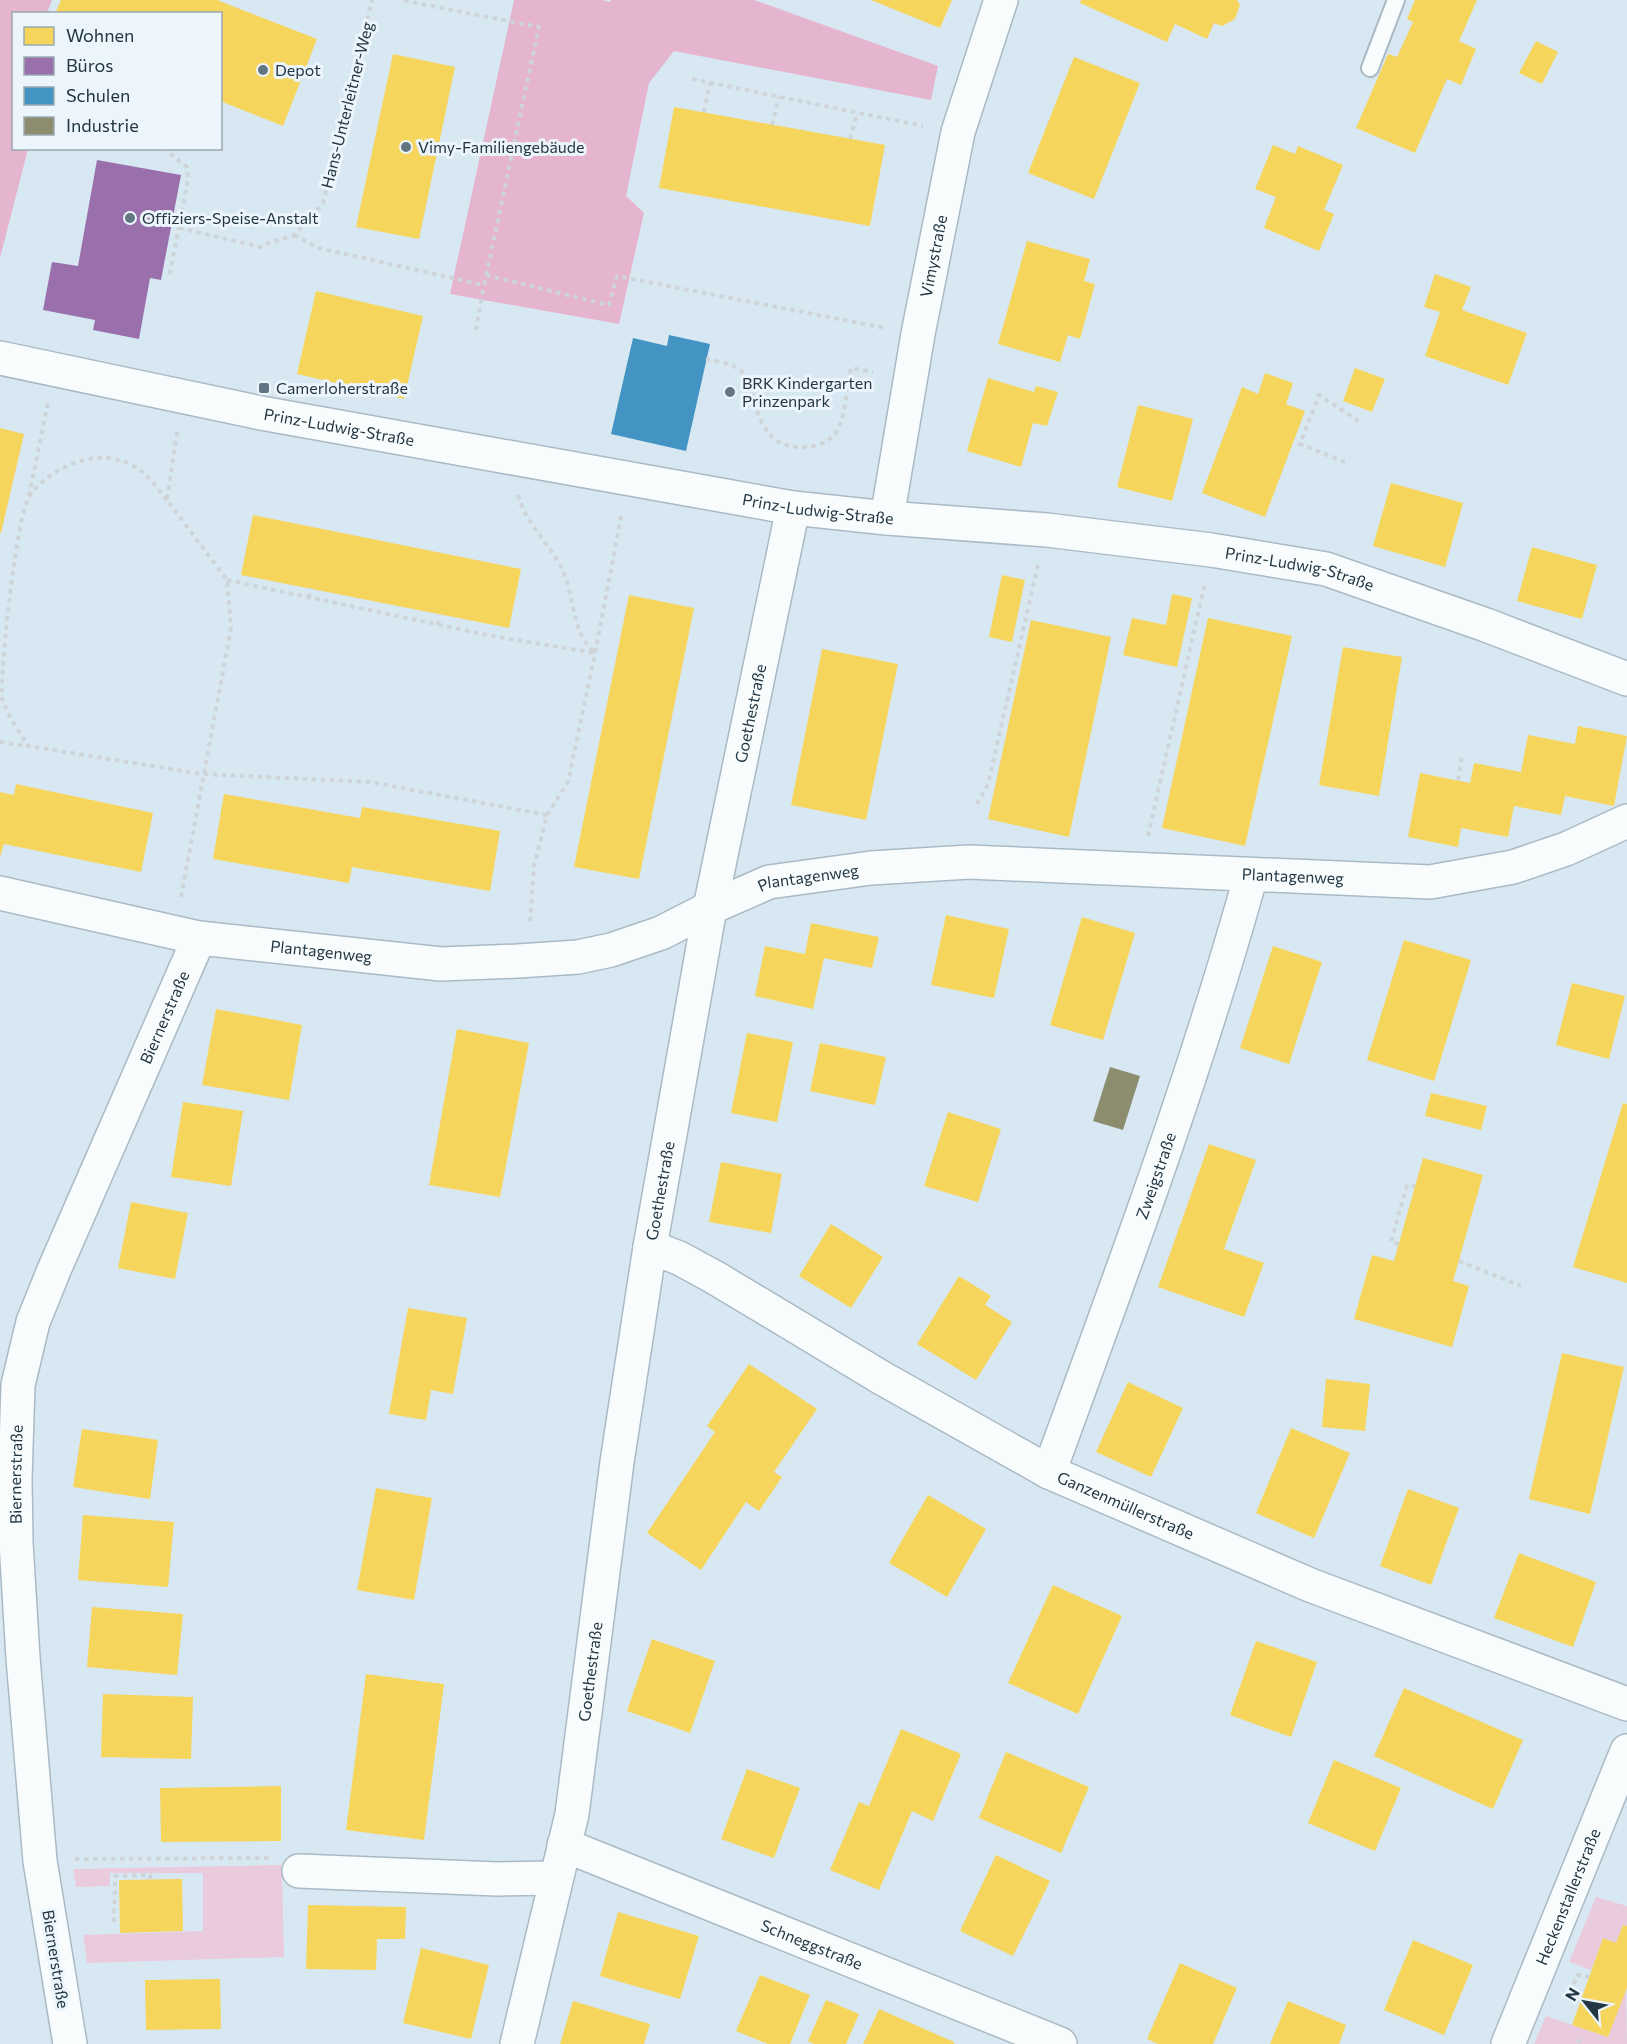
<svg xmlns="http://www.w3.org/2000/svg" width="1627" height="2044" viewBox="0 0 1627 2044" font-family="Commissioner,sans-serif">
	<rect width="100%" height="100%" fill="#d8e8f3"/>
	<path fill="#eacbdd" d="M282 1865 284 1957 87 1963 83 1935 203 1931V1873H110V1886L76 1887 73 1869Z
		M1596 1897 1627 1906V1926L1623 1925 1616 1943 1603 1938 1591 1970 1569 1962Z
		M1626 1987 1627 2044H1534L1546 2016 1608 2037Z"/>
	<path fill="#e5b4cf" d="M0 0H52L47 13 14 14V148L28 149 0 258Z
		M514 0H602L610 2 611 0H754L938 66 931 100 674 51 649 83 626 196 644 213 619 324 450 294Z"/>
	<path fill="#f6d55c" d="M61 0H217L317 39 283 126 220 101V14H55Z
		M871 0H952L940 28Z
		M1081 0H1237L1240 5 1235 19 1222 26 1214 23 1207 39 1175 24 1167 42 1080 3Z
		M1415 0H1477L1459 41 1476 49 1461 85 1447 79 1415 153 1356 128 1388 54 1397 57 1413 22 1407 19Z
		M1536 41 1558 52 1542 84 1519 73Z
		M393 54 455 67 419 239 356 227Z
		M1074 57 1140 83 1094 199 1028 173Z
		M674 107 885 145 870 226 659 188Z
		M1273 145 1295 154 1298 146 1343 165 1324 210 1334 214 1319 251 1264 228 1276 197 1255 189Z
		M1027 241 1090 259 1084 281 1095 284 1080 339 1068 335 1060 362 998 344Z
		M1435 274 1471 287 1462 310 1527 333 1508 385 1425 356 1440 312 1424 307Z
		M316 291 423 316 404 399 297 374Z
		M1355 368 1385 379 1372 412 1343 401Z
		M1265 373 1293 383 1286 404 1305 411 1265 517 1202 493 1242 387 1258 394Z
		M988 378 1034 392 1036 386 1058 392 1047 426 1033 423 1021 467 967 451Z
		M1138 405 1193 419 1172 501 1117 487Z
		M0 428 24 434 1 533H0Z
		M1391 483 1463 503 1445 567 1373 546Z
		M253 515 521 569 509 628 241 575Z
		M1532 547 1597 565 1582 619 1517 601Z
		M1002 575 1025 580 1012 642 989 637Z
		M1172 594 1192 598 1177 667 1123 655 1132 618 1166 625Z
		M629 595 694 608 639 879 574 867Z
		M1208 618 1292 636 1245 846 1162 828Z
		M1031 620 1111 637 1069 837 988 819Z
		M1343 647 1402 657 1379 796 1319 785Z
		M822 649 898 664 866 820 791 805Z
		M1578 726 1627 736 1614 806 1565 796 1561 815 1514 806 1508 837 1461 828 1458 847 1408 837 1420 773 1470 783 1474 763 1521 772 1528 735 1575 744Z
		M16 784 153 813 141 872 4 844 0 857V792L14 795Z
		M224 794 360 818 362 807 500 831 490 891 352 867 349 883 213 859Z
		M946 915 1009 929 994 998 931 985Z
		M1082 917 1135 933 1103 1040 1050 1025Z
		M811 923 879 937 872 968 824 958 813 1009 755 996 765 946 805 954Z
		M1404 940 1471 960 1434 1081 1367 1060Z
		M1273 946 1322 962 1289 1064 1240 1048Z
		M1572 983 1625 996 1609 1059 1556 1045Z
		M216 1009 302 1025 289 1100 202 1085Z
		M457 1029 529 1043 500 1197 429 1185Z
		M747 1033 793 1042 777 1122 731 1113Z
		M820 1043 886 1057 875 1105 810 1091Z
		M1431 1093 1487 1106 1481 1130 1425 1116Z
		M183 1102 243 1111 231 1186 171 1177Z
		M1623 1103 1627 1104V1283L1573 1267Z
		M948 1112 1001 1129 978 1202 924 1186Z
		M1209 1144 1256 1160 1224 1249 1264 1263 1244 1317 1158 1287Z
		M1423 1158 1483 1175 1453 1281 1469 1286 1452 1347 1354 1319 1372 1255 1394 1261Z
		M721 1162 782 1174 771 1233 709 1222Z
		M131 1202 188 1213 175 1279 118 1268Z
		M831 1224 883 1257 851 1308 799 1276Z
		M959 1276 991 1296 985 1305 1012 1322 976 1380 917 1344Z
		M408 1308 467 1318 453 1394 431 1390 426 1420 389 1414Z
		M1562 1353 1624 1367 1590 1514 1529 1499Z
		M749 1364 817 1409 774 1472 782 1477 759 1511 746 1502 701 1570 647 1533 715 1432 707 1426Z
		M1326 1379 1370 1384 1365 1431 1322 1427Z
		M1128 1382 1183 1408 1151 1477 1096 1452Z
		M1291 1428 1350 1453 1314 1538 1256 1513Z
		M82 1429 158 1440 150 1499 73 1487Z
		M376 1488 432 1498 414 1600 357 1590Z
		M1408 1489 1459 1508 1431 1585 1380 1566Z
		M928 1495 986 1529 947 1597 889 1563Z
		M83 1515 174 1522 168 1587 78 1580Z
		M1519 1553 1596 1582 1573 1647 1494 1618Z
		M1053 1585 1122 1616 1078 1714 1008 1683Z
		M92 1607 183 1614 177 1675 87 1667Z
		M652 1639 715 1661 690 1733 627 1711Z
		M1256 1641 1317 1662 1291 1737 1230 1715Z
		M366 1674 444 1684 424 1840 346 1830Z
		M1404 1688 1523 1740 1493 1809 1374 1756Z
		M103 1694 193 1697 191 1759 101 1757Z
		M901 1729 961 1754 933 1821 912 1811 879 1890 830 1870 859 1802 869 1806Z
		M1006 1752 1089 1787 1061 1853 979 1818Z
		M1334 1760 1401 1788 1375 1851 1308 1823Z
		M747 1769 800 1788 774 1858 721 1839Z
		M281 1786V1841L161 1842 160 1788Z
		M996 1855 1050 1881 1013 1956 960 1931Z
		M182 1879 183 1931 120 1933 119 1880Z
		M308 1905 406 1907 405 1939H377L376 1970 306 1969Z
		M618 1912 699 1936 680 1999 600 1976Z
		M1623 1925 1627 1926V1988L1608 2037 1572 2025 1603 1938 1616 1943Z
		M1413 1940 1473 1965 1444 2035 1384 2010Z
		M421 1948 489 1965 471 2039 403 2023Z
		M1180 1963 1237 1988 1213 2044H1158L1147 2039Z
		M760 1975 810 1995 790 2044H768L736 2031Z
		M220 1979 221 2029 146 2030 145 1980Z
		M826 2000 859 2014 846 2044H814L808 2041Z
		M573 2001 650 2024 644 2044H560Z
		M1288 2001 1346 2025 1339 2044H1270Z
		M879 2009 954 2042V2044H863Z"/>
	<path fill="#9970ab" d="M97 160 181 175 161 280 150 278 139 339 93 330 95 320 43 310 52 262 78 266Z"/>
	<path fill="#4393c3" d="M669 335 710 344 686 451 611 434 633 338 667 346Z"/>
	<path fill="#8c8c6e" d="M1110 1067 1140 1076 1123 1130 1093 1121Z"/>
	<g fill="none" stroke-linecap="round" stroke-linejoin="round">
		<g stroke="#aabac5" stroke-width="20">
			<path id="service" d="M1370 68 1396 0"/>
		</g>
		<g stroke="#aabac5" stroke-width="36">
			<g id="minor">
				<path id="s1" d="M887 518 918 334 958 132 1001 0"/>
				<path id="s2" d="M0 893 199 938 441 964 518 961 578 957 611 950 661 933 710 908 769 882 871 868 969 862 1430 882 1513 867 1566 849 1627 821"/>
				<path id="s3" d="M650 1247 679 1258 714 1277 882 1378 1049 1472 1310 1585 1627 1704"/>
				<path id="s4" d="M1049 1472C1121 1275 1195 1077 1251 875"/>
				<path id="s5" d="M564 1845 1060 2044"/>
				<path d="M299 1871 497 1879 556 1878"/>
				<path id="s6" d="M70 2044 40 1861 23 1658 16 1542 15 1479 18 1385 33 1322 54 1270 199 938"/>
				<path id="s7" d="M517 2044 572 1814 617 1462 650 1247 710 908 793 508"/>
				<path id="s8" d="M1508 2044 1627 1751"/>
			</g>
		</g>
		<g stroke="#aabac5" stroke-width="36">
			<g id="tertiary">
				<path id="s9" d="M0 358 261 413 793 508 887 518 1047 530 1211 550 1326 569 1486 625 1627 679"/>
			</g>
		</g>
		<path stroke="#ced4d7" stroke-width="4" stroke-dasharray="4.5 4.5" stroke-linecap="butt" d="M692 79 923 126
			M704 112 710 83
			M772 125 779 97
			M850 139 857 113
			M163 148 187 167 188 180 169 278
			M179 228 265 248
			M294 235 318 248 484 285 539 27 401 0
			M266 244 294 235 323 203 372 0
			M486 275 609 305 617 276 885 328
			M476 330 484 285
			M706 359C719 362 735 363 744 374 751 382 755 412 763 425 768 432 772 438 779 442 797 452 831 448 839 427 846 411 847 385 851 368L873 372
			M177 432 167 500 227 580 231 628 181 897
			M1345 462 1300 444 1319 395 1360 422
			M518 495C525 522 548 542 561 567 572 589 572 614 581 634 583 641 590 647 595 653
			M29 496 48 403
			M167 500C156 487 147 473 132 465 98 447 52 466 30 495 16 514 0 674 2 698 7 715 19 731 28 746L202 774 370 782 547 815 534 866 530 924
			M227 580 492 636 595 653
			M309 598 311 588
			M438 625 439 615
			M0 742 27 746
			M1458 780 1462 756
			M977 804 988 784 1038 565
			M547 815 568 782 595 653 622 512
			M1148 836 1205 583
			M1399 1244 1391 1242 1407 1185 1415 1186
			M1459 1261 1521 1286
			M75 1859 269 1858
			M114 1922 115 1876 150 1875V1879
			M1568 2001 1577 1975 1589 1977
			M1577 2040 1584 2044"/>
		<use href="#service" stroke="#f9fcfd" stroke-width="16"/>
		<use href="#minor" stroke="#f9fcfd" stroke-width="33"/>
		<use href="#tertiary" stroke="#f9fcfd" stroke-width="33"/>
	</g>
	<g fill="#627581" stroke="#ebf5fb" stroke-width="2">
		<circle cx="263" cy="70" r="6"/>
		<circle cx="406" cy="147" r="6"/>
		<circle cx="130" cy="218" r="6"/>
		<rect x="258" y="382" width="12" height="12" rx="3"/>
		<circle cx="730" cy="392" r="6"/>
	</g>
	<g text-anchor="middle" stroke-width="6" stroke-linejoin="round" paint-order="stroke">
		<g font-size="16" fill="#223743" stroke="#ebf5fb" text-anchor="start">
			<text x="275" y="76">Depot</text>
			<text x="418" y="153">Vimy-Familiengebäude</text>
			<text x="142" y="224">Offiziers-Speise-Anstalt</text>
			<text x="742" y="389">BRK Kindergarten<tspan x="742" dy="18">Prinzenpark</tspan></text>
			<text x="276" y="394">Camerloherstraße</text>
		</g>
		<g font-size="16" fill="#223743" stroke="#ebf5fb">
			<text transform="translate(347 105) rotate(-76)" y="6">Hans-Unterleitner-Weg</text>
			<text dy="6" stroke="none"><textPath href="#s1" startOffset="266">Vimystraße</textPath></text>
			<text dy="6" stroke="none"><textPath href="#s9" startOffset="346">Prinz-Ludwig-Straße</textPath></text>
			<text dy="6" stroke="none"><textPath href="#s9" startOffset="832">Prinz-Ludwig-Straße</textPath></text>
			<text dy="6" stroke="none"><textPath href="#s9" startOffset="1318">Prinz-Ludwig-Straße</textPath></text>
			<text dy="6" stroke="none"><textPath href="#s7" startOffset="1352">Goethestraße</textPath></text>
			<text dy="6" stroke="none"><textPath href="#s2" startOffset="1316">Plantagenweg</textPath></text>
			<text dy="6" stroke="none"><textPath href="#s2" startOffset="830">Plantagenweg</textPath></text>
			<text dy="6" stroke="none"><textPath href="#s2" startOffset="327">Plantagenweg</textPath></text>
			<text dy="6" stroke="none"><textPath href="#s6" startOffset="1059">Biernerstraße</textPath></text>
			<text dy="6" stroke="none"><textPath href="#s4" startOffset="315">Zweigstraße</textPath></text>
			<text dy="6" stroke="none"><textPath href="#s7" startOffset="866">Goethestraße</textPath></text>
			<text dy="6" stroke="none"><textPath href="#s6" startOffset="573">Biernerstraße</textPath></text>
			<text dy="6" stroke="none"><textPath href="#s3" startOffset="542">Ganzenmüllerstraße</textPath></text>
			<text dy="6" stroke="none"><textPath href="#s7" startOffset="380">Goethestraße</textPath></text>
			<text dy="6" stroke="none"><textPath href="#s8" startOffset="159">Heckenstallerstraße</textPath></text>
			<text dy="6" stroke="none"><textPath href="#s5" startOffset="267">Schneggstraße</textPath></text>
			<text transform="translate(56 1959) rotate(81)" y="6">Biernerstraße</text>
		</g>
	</g>
	<rect x="12" y="12" width="210" height="138" fill="#ebf5fb" stroke="#9ba9b1" stroke-width="1.5"/>
	<rect x="24" y="27" width="30" height="18" fill="#f6d55c" stroke="#9ba9b1" stroke-width="1.5"/>
	<text x="66" y="42" font-size="18" fill="#223743">Wohnen</text>
	<rect x="24" y="57" width="30" height="18" fill="#9970ab" stroke="#9ba9b1" stroke-width="1.5"/>
	<text x="66" y="72" font-size="18" fill="#223743">Büros</text>
	<rect x="24" y="87" width="30" height="18" fill="#4393c3" stroke="#9ba9b1" stroke-width="1.5"/>
	<text x="66" y="102" font-size="18" fill="#223743">Schulen</text>
	<rect x="24" y="117" width="30" height="18" fill="#8c8c6e" stroke="#9ba9b1" stroke-width="1.5"/>
	<text x="66" y="132" font-size="18" fill="#223743">Industrie</text>
	<g transform="translate(1585 2002) rotate(301)" stroke="#ebf5fb" stroke-width="4.5" paint-order="stroke">
	<path d="M0-4.5L10 22L0 15L-10 22Z" fill="#223743"/>
	<text y="-9" font-size="16" font-weight="bold" text-anchor="middle" fill="#223743">N</text>
	</g>
</svg>
